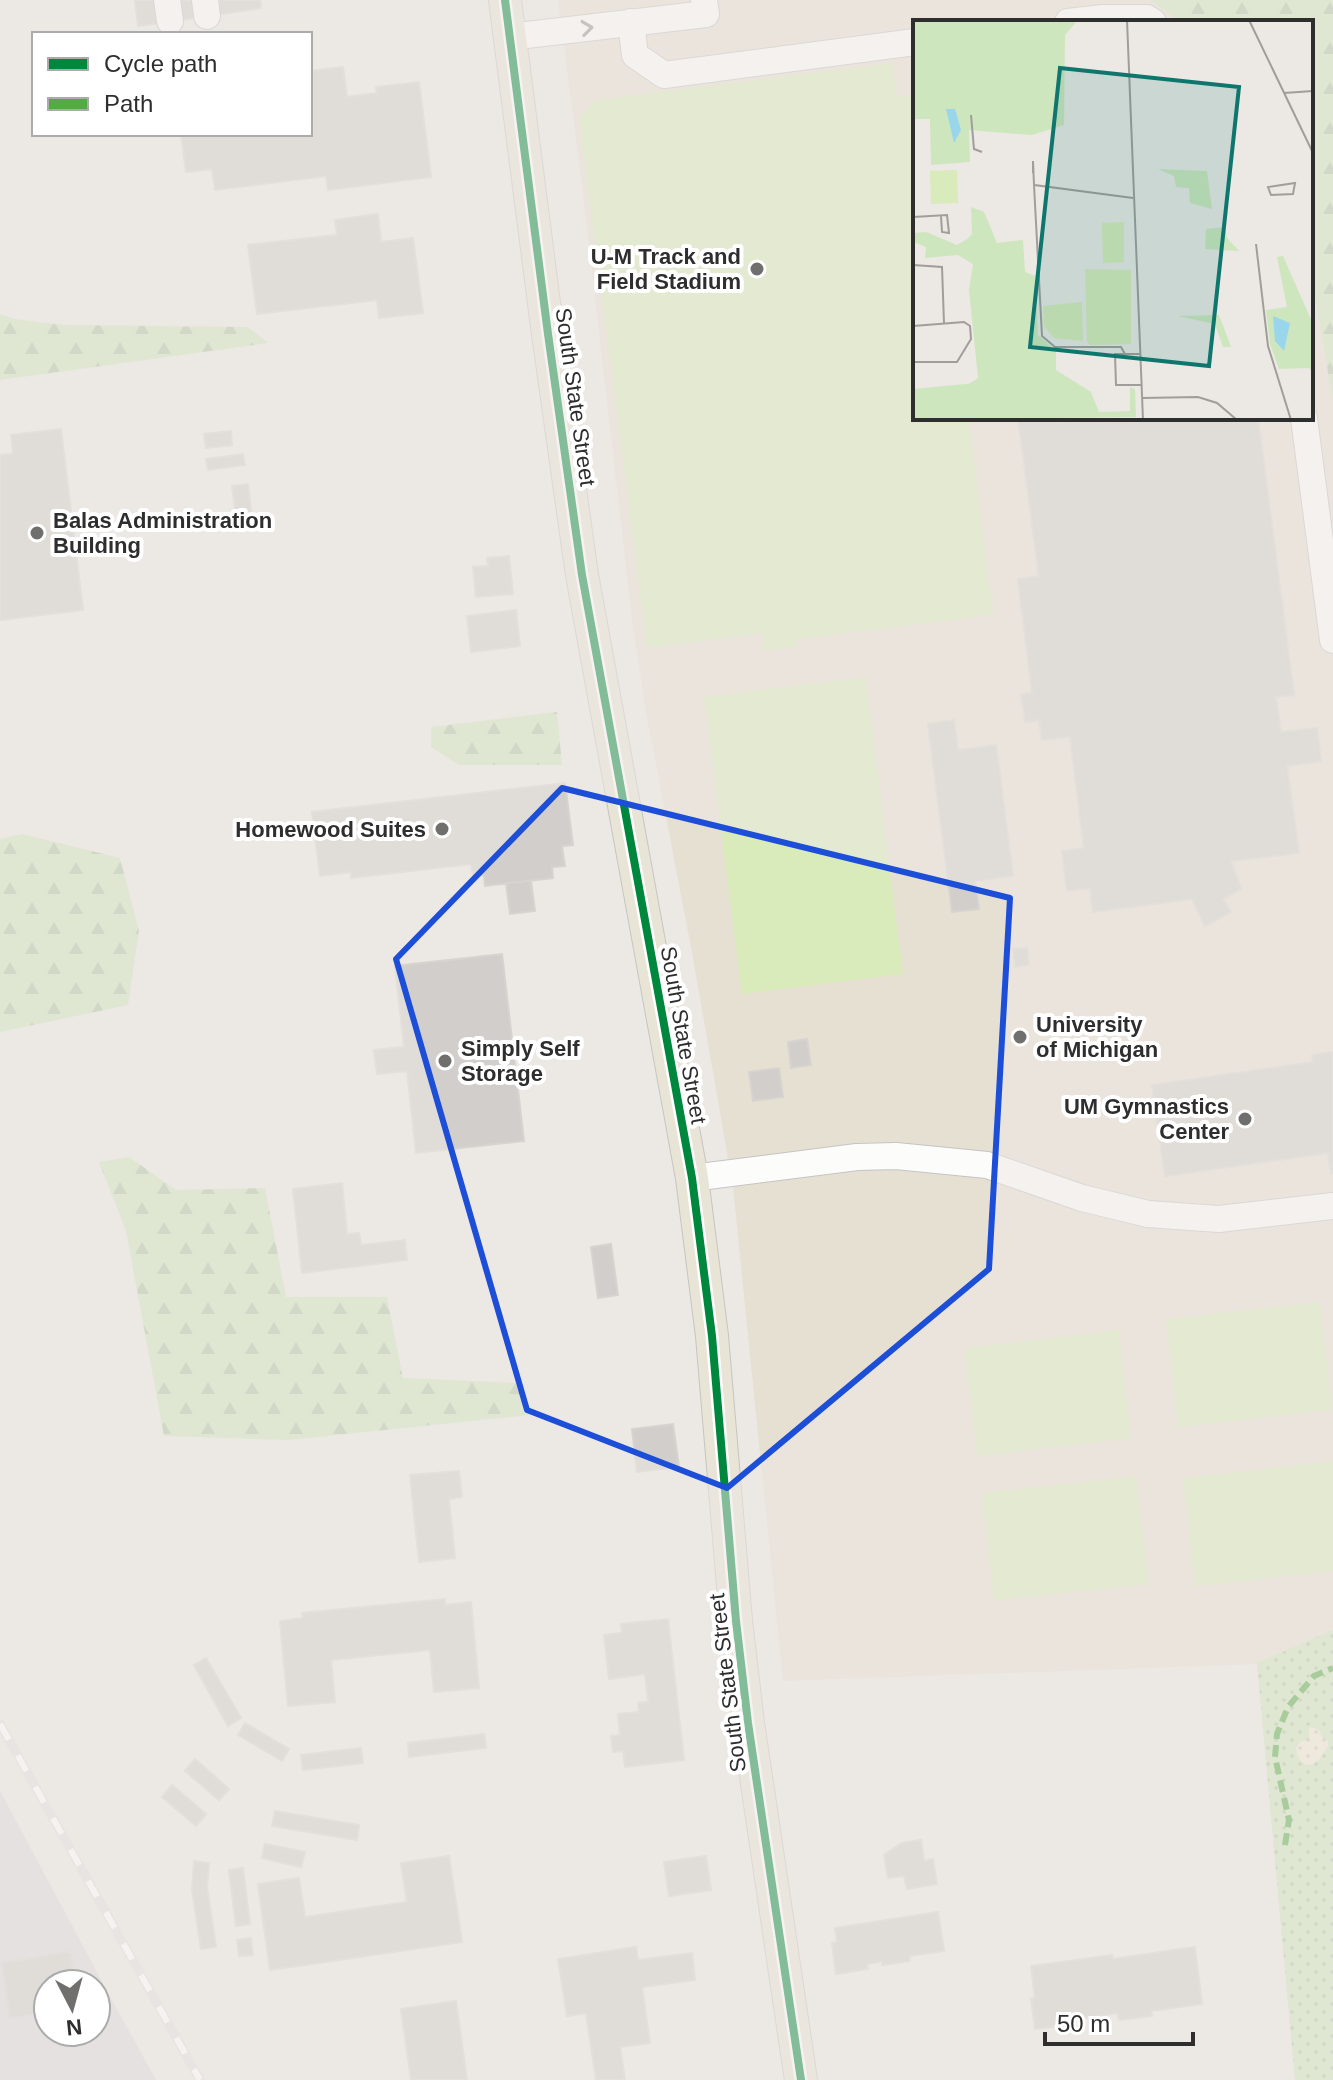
<svg xmlns="http://www.w3.org/2000/svg" width="1333" height="2080" viewBox="0 0 1333 2080" font-family="Helvetica,sans-serif">
	<defs>
		<pattern id="grass-dots" width="8" height="8" patternUnits="userSpaceOnUse" patternTransform="scale(2)"><rect width="8" height="8" fill="#cee6be"/><path d="M2 2h.1M6 6h.1" fill="none" stroke="#b1c6a4" stroke-width="1.8" stroke-linecap="round"/></pattern>
		<pattern id="forest-firs" width="22" height="20" patternUnits="userSpaceOnUse" patternTransform="scale(2)"><rect width="22" height="20" fill="#cee6be"/><path d="M5 1l3.5 6h-7zM16 11l3.5 6h-7z" fill="#b1c6a4"/></pattern>
		<pattern id="sand-dots" width="8" height="8" patternUnits="userSpaceOnUse" patternTransform="scale(2)"><rect width="8" height="8" fill="#f0ead3"/><path d="M2 2h.1M6 6h.1" fill="none" stroke="#cec9b5" stroke-width="1.8" stroke-linecap="round"/></pattern>
	</defs>
	<rect width="100%" height="100%" fill="#ece8e4"/>
	<path fill="#dcd9db" fill-rule="evenodd" d="M0 1791 115 2006 156 2080H0ZM48 1984H96V2032H48Z"/>
	<path fill="#e6e0d3" fill-rule="evenodd" d="M558 0H1333V2080H1295L1257 1664 783 1681 733 1187 693 958 646 712 633 627 583 193ZM915 22H1311V418H915Z"/>
	<path fill="url(#grass-dots)" d="M1333 1630V2080H1295L1257 1663Z"/>
	<path fill="url(#forest-firs)" d="M1151 0H1333V401L1311 273V22H1180Z
		M0 314 14 319 64 325 248 327 268 343 0 380Z
		M557 712 562 765H459L431 747V727Z
		M22 834 120 858 139 931 128 1005 0 1032V839Z
		M129 1157 176 1190 265 1188 286 1297H387L403 1378 515 1383 530 1415 288 1440 164 1436 126 1231 99 1162Z"/>
	<path fill="url(#sand-dots)" d="M1312 1727 1319 1730 1323 1738 1328 1741V1746C1325 1750 1320 1760 1315 1763 1303 1770 1297 1757 1296 1748L1301 1741 1309 1739V1728Z"/>
	<path fill="#d9eabb" d="M893 63 896 96 915 94V418H969L993 615 798 639V647L764 651 762 633 647 648 579 119 595 100Z
		M866 677 903 974 742 994 704 697Z
		M1320 1302 1332 1410 1178 1427 1166 1319Z
		M1119 1330 1131 1438 977 1456 965 1348Z
		M1333 1461V1571L1195 1586 1183 1478Z
		M1136 1476 1149 1584 994 1601 982 1493Z"/>
	<path fill="#d1cecb" stroke="#d7d4d0" stroke-width="2" d="M135 0H260L261 8 138 26Z
		M343 67 347 97 377 93 376 87 419 82 431 177 328 190 326 176 215 190 212 169 186 172 181 134H310V71Z
		M378 214 381 242 413 238 423 313 379 318 377 300 257 314 248 245 337 235 335 220Z
		M1018 418H1258L1294 695 1276 697 1281 732 1317 728 1321 761 1287 766 1299 853 1231 861 1241 889 1223 899 1231 912 1205 926 1192 899 1093 912 1090 888 1067 891 1062 851 1084 848 1070 737 1042 740 1039 720 1025 722 1021 694 1032 693 1018 579 1039 576Z
		M61 429 83 610 0 620V455L13 454 11 435Z
		M231 431 232 445 206 448 204 434Z
		M243 454 245 465 208 470 206 459Z
		M248 484 253 528 238 530 232 486Z
		M509 556 513 594 476 597 473 567 488 566 487 558Z
		M516 610 520 646 471 652 467 616Z
		M954 720 958 750 996 745 1013 876 975 881 979 909 952 912 928 724Z
		M565 783 573 845 562 846 565 866 552 867 553 878 485 886 484 875 473 876 471 864 351 878V872L320 876 312 812Z
		M531 881 535 911 510 914 506 883Z
		M1027 948 1029 965 1015 967 1013 949Z
		M502 954 524 1141 416 1153 407 1071 377 1074 374 1050 404 1047 395 966Z
		M807 1039 811 1065 791 1068 788 1042Z
		M1333 1052V1173H1331L1328 1153 1165 1176 1152 1085 1313 1062 1312 1055Z
		M779 1068 783 1097 753 1101 749 1072Z
		M342 1183 347 1234 359 1233 361 1245 405 1240 407 1260 302 1273 293 1189Z
		M611 1244 618 1295 598 1298 591 1247Z
		M673 1424 679 1467 637 1472 632 1429Z
		M459 1471 462 1497 449 1499 455 1558 419 1562 410 1475Z
		M445 1599V1605L471 1602 479 1688 434 1692 430 1650 331 1660 335 1702 288 1706 280 1621 303 1618 302 1613Z
		M668 1619 684 1760 625 1767 623 1751 613 1752 611 1736 620 1735 618 1714 639 1712 638 1703 648 1702 645 1674 609 1679 604 1635 622 1633 621 1624Z
		M206 1658 241 1718 228 1726 194 1665Z
		M245 1723 289 1749 282 1761 238 1735Z
		M484 1734 486 1748 409 1757 408 1743Z
		M361 1748 363 1763 303 1770 301 1755Z
		M195 1759 229 1789 219 1800 185 1771Z
		M172 1785 206 1814 196 1826 162 1797Z
		M275 1811 359 1825 357 1840 272 1826Z
		M921 1840 924 1861 933 1859 937 1884 907 1889 904 1876 888 1878 884 1855 902 1843Z
		M265 1844 305 1852 301 1867 262 1858Z
		M449 1856 462 1942 270 1970 258 1884 299 1878 305 1917 407 1902 401 1863Z
		M706 1856 711 1890 669 1896 664 1862Z
		M194 1861 209 1863 207 1887 216 1947 201 1949 192 1890Z
		M243 1868 250 1924 236 1926 229 1870Z
		M938 1912 944 1951 909 1956 910 1961 882 1965V1961L867 1964 868 1969 836 1974 832 1943 837 1942 835 1928Z
		M251 1938 253 1955 239 1956 237 1940Z
		M636 1947 638 1960 692 1953 695 1980 642 1987 650 2043 620 2047 625 2080H596L586 2013 567 2016 558 1959Z
		M1195 1947 1202 2004 1151 2011 1152 2016 1119 2020 1117 2013 1068 2020V2025L1035 2029 1031 1999 1035 1998 1031 1966 1112 1955 1113 1959Z
		M70 1952 75 1984H48V2012L10 2018 2 1963Z
		M456 2001 467 2080H411L401 2009Z"/>
	<g fill="none" stroke-linecap="round" stroke-linejoin="round">
		<g stroke="#c5c4c5" stroke-width="28">
			<path id="minor" d="M167 0 170 21
				M205 0 207 16
				M631 22 635 55 664 75 915 42
				M1068 22 1103 18H1147L1153 22
				M509 37 706 14 704 0
				M1304 418 1333 640
				M692 1178 857 1157 896 1156 987 1165 1082 1198 1148 1214 1219 1219 1333 1206"/>
		</g>
		<g stroke="#c6c5c4" stroke-width="34">
			<path id="major" d="M505 0 548 334 582 575 692 1178 712 1336 736 1621 748 1723 801 2080"/>
		</g>
		<use href="#minor" stroke="#fcfcfb" stroke-width="26"/>
		<use href="#major" stroke="#e8e4d6" stroke-width="32"/>
		<g stroke="#dfdfe1" stroke-width="9">
			<path id="rail" d="M0 1724 200 2080"/>
		</g>
		<use href="#rail" stroke="#fff" stroke-width="6" stroke-dasharray="18" stroke-linecap="butt"/>
		<path stroke="#54ab44" stroke-width="6" stroke-dasharray="12 6" stroke-linecap="butt" d="M1285 1845 1289 1820 1275 1757 1277 1734 1288 1707 1314 1676 1333 1668"/>
		<g stroke="#fff" stroke-width="13">
			<path id="cycleway" d="M505 0 548 334 582 575 692 1178 712 1336 736 1621 748 1723 801 2080"/>
		</g>
		<use href="#cycleway" stroke="#00873e" stroke-width="8"/>
	</g>
	<defs><path id="oneway-chevron" d="M-2-3.5L2.5 0L-2 3.5" fill="none" stroke-width="1.6" stroke-linecap="round" stroke-linejoin="round" transform="scale(2)"/></defs>
	<use stroke="#959594" href="#oneway-chevron" transform="translate(587 28) rotate(-7)"/>
	<path d="M0 0H1333V2080H0ZM562 788 1010 898 989 1269 727 1488 527 1410 396 959Z" fill="#ece8e4" fill-opacity=".55" fill-rule="evenodd"/>
	<path fill="none" stroke="#1d4ed8" stroke-width="6" stroke-linejoin="round" d="M562 788 1010 898 989 1269 727 1488 527 1410 396 959Z"/>
	<g fill="#706f6e" stroke="#fff" stroke-width="3">
		<circle cx="757" cy="269" r="8"/>
		<circle cx="37" cy="533" r="8"/>
		<circle cx="442" cy="829" r="8"/>
		<circle cx="1020" cy="1037" r="8"/>
		<circle cx="445" cy="1061" r="8"/>
		<circle cx="1245" cy="1119" r="8"/>
	</g>
	<g text-anchor="middle" stroke-width="8" stroke-linejoin="round" paint-order="stroke">
		<g font-size="22" font-weight="bold" fill="#2e2e2e" stroke="#fff" text-anchor="end">
			<text x="741" y="264">U-M Track and<tspan x="741" dy="25">Field Stadium</tspan></text>
			<text x="53" y="528" text-anchor="start">Balas Administration<tspan x="53" dy="25">Building</tspan></text>
			<text x="426" y="837">Homewood Suites</text>
			<text x="1036" y="1032" text-anchor="start">University<tspan x="1036" dy="25">of Michigan</tspan></text>
			<text x="461" y="1056" text-anchor="start">Simply Self<tspan x="461" dy="25">Storage</tspan></text>
			<text x="1229" y="1114">UM Gymnastics<tspan x="1229" dy="25">Center</tspan></text>
		</g>
		<g font-size="22" fill="#2e2e2e" stroke="#fff">
			<text transform="translate(576 397) rotate(82)" y="8">South State Street</text>
			<text transform="translate(684 1035) rotate(80)" y="8">South State Street</text>
			<text transform="translate(727 1683) rotate(-97)" y="8">South State Street</text>
		</g>
	</g>
	<g transform="translate(913 20)">
		<rect width="400" height="400" fill="#ece8e4"/>
		<path d="M0 0H165L152 15 151 105 119 115 56 110 57 142 18 145 17 99H0Z" fill="#cee6be"/>
		<path d="M245 149 294 151 299 189 277 183 276 168 263 167 261 156ZM58 187 71 192 84 223 110 220 112 252 122 256 125 315 143 331V350L178 372 186 392 217 391V367L222 369 223 397 0 400 65 358 56 270 60 244 45 235 12 238 13 227 0 222V213L13 212 44 225 54 219 59 214ZM312 207 314 218 326 231 292 229 293 209ZM370 236 400 304V353L396 348 366 349 357 324 353 290 374 287 364 237ZM306 295 318 327H310L302 304 265 296Z" fill="#cee6be"/>
		<path d="M63 363 64 400H0V369Z" fill="#cee6be"/>
		<path d="M44 150 45 183 18 184 17 151ZM211 202V242L190 243 189 203ZM172 249 218 250V324L177 325 174 321ZM169 282 170 321 141 318 131 306 130 286Z" fill="#d9eabb"/>
		<path d="M33 89H42L48 110 41 123ZM360 296 377 303 371 331 362 321Z" fill="#99d6ec"/>
		<path fill="none" stroke="#a09e9b" stroke-width="2" d="M214 0 230 400M336 0 400 133M371 73 400 71M58 95 61 129 69 132M120 153V141L121 165M382 163 380 174 358 175 355 167ZM0 197 34 195 36 213 29 212 28 196M343 224 355 326 378 400M0 245 29 247 31 303M0 306 51 302 57 306 58 319 44 342H0M212 334 208 327H142L129 316 121 165 220 178M227 334H202L203 365H229M229 378 285 377 304 383 324 400"/>
		<path fill="#0f766e" fill-opacity="0.15" stroke="#0f766e" stroke-width="4" d="M147 48 326 67 296 346 117 327Z"/>
		<rect width="400" height="400" fill="none" stroke="#2e2e2e" stroke-width="4"/>
	</g>
	<rect x="32" y="32" width="280" height="104" fill="#ffffff" stroke="#ababab" stroke-width="2"/>
	<rect x="48" y="58" width="40" height="12" fill="#00873e" stroke="#ababab" stroke-width="2"/>
	<text x="104" y="72" font-size="24" fill="#2e2e2e">Cycle path</text>
	<rect x="48" y="98" width="40" height="12" fill="#54ab44" stroke="#ababab" stroke-width="2"/>
	<text x="104" y="112" font-size="24" fill="#2e2e2e">Path</text>
	<g transform="translate(72 2008) rotate(174)"><circle r="38" fill="#ffffff" stroke="#ababab" stroke-width="2"/>
	<path d="M0-6L14 30L0 20L-14 30Z" fill="#706f6e"/>
	<text y="-12" font-size="22" font-weight="bold" text-anchor="middle" fill="#2e2e2e">N</text>
	</g>
	<path d="M1045 2032v12h148v-12" fill="none" stroke="#2e2e2e" stroke-width="4"/>
	<text x="1057" y="2032" font-size="24" fill="#2e2e2e" stroke="#ffffff" stroke-width="6" paint-order="stroke">50 m</text>
</svg>
